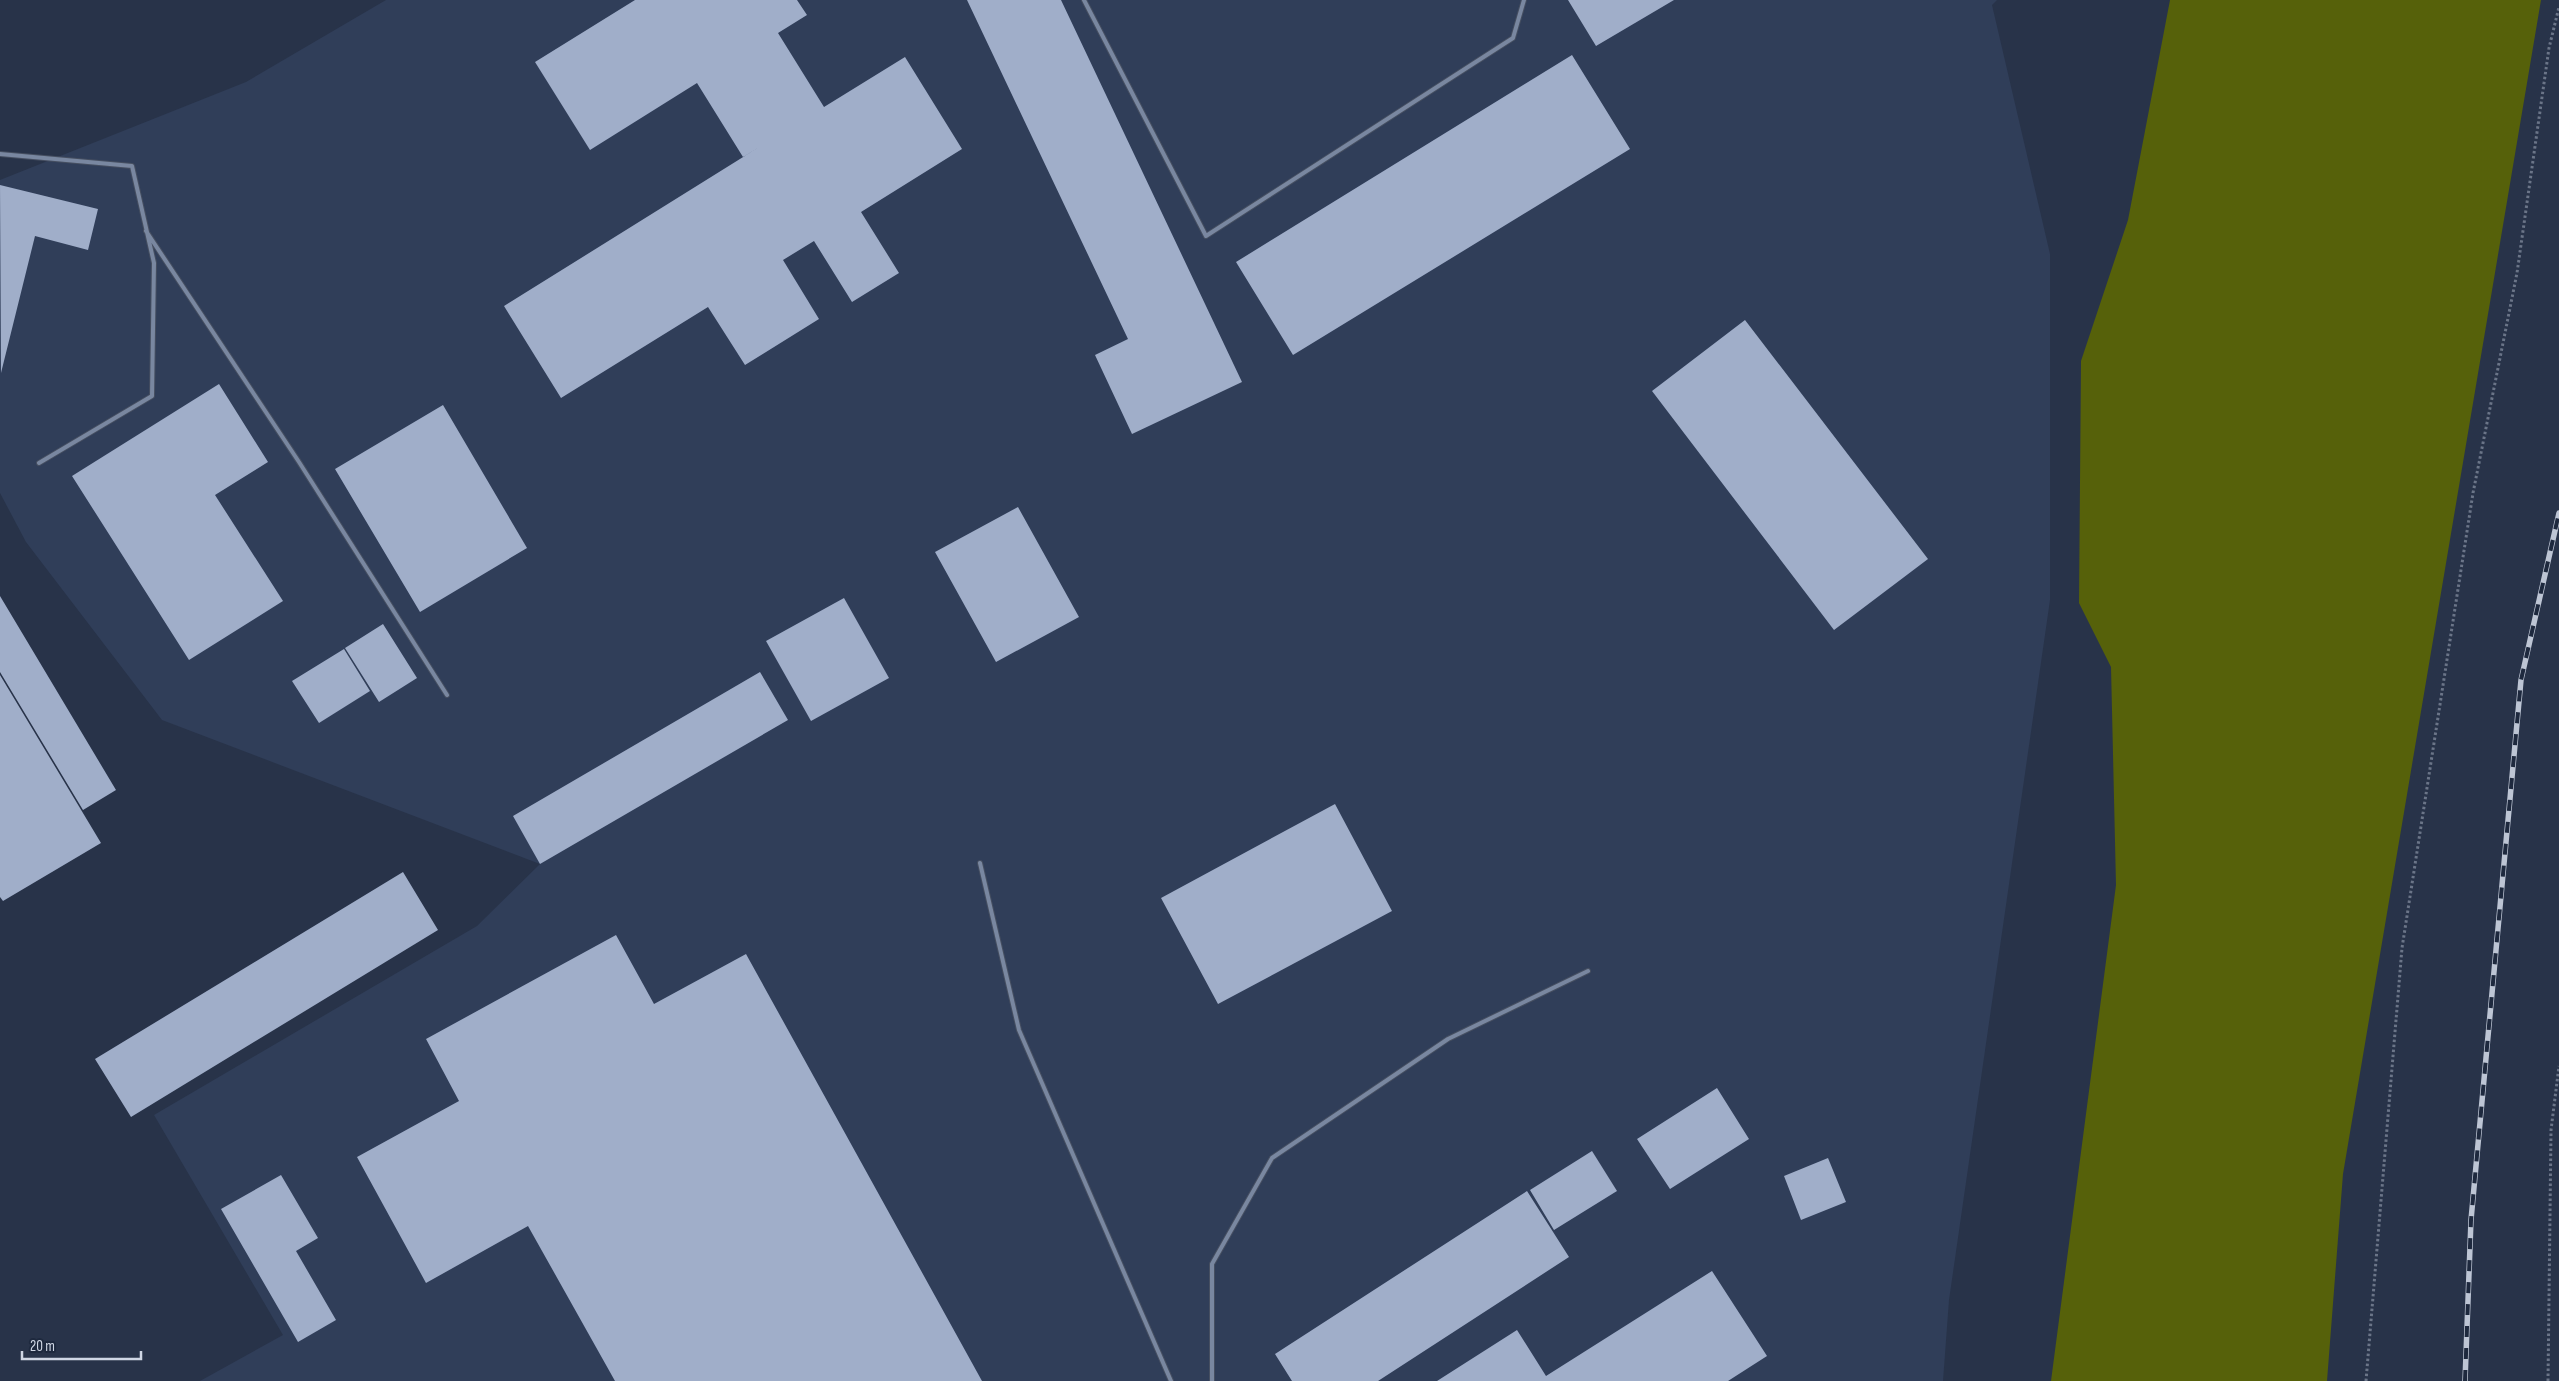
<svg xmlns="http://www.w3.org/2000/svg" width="2559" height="1381" viewBox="0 0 2559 1381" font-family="'Sofia Sans Condensed',sans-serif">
	<rect width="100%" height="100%" fill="#283349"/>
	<path fill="#303e59" d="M386 0H1997L1992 5 2050 254V600L1949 1300 1943 1381H200L283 1335 154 1115 477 926 540 864 162 720 26 542 0 493V180L246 82Z"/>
	<path fill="#56610a" d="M2170 0H2541L2343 1174 2327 1381H2051L2116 885 2111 667 2079 603 2081 361 2128 220Z"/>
	<path fill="#a0aec9" d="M635 0H797L807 15 778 33 824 107 905 57 962 149 861 212 899 273 852 302 814 241 783 260 819 319 745 365 708 307 561 398 504 306 777 136 743 157 697 83 590 150 535 62Z
		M967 0H1061L1242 382 1132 434 1095 355 1128 339Z
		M1568 0H1674L1596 46Z
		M1572 55 1630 149 1293 355 1236 262Z
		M0 185 98 209 88 250 35 236 1 373Z
		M1745 320 1928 559 1834 630 1652 391Z
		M219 384 268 462 215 495 283 601 189 660 72 476Z
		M443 405 527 548 420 612 335 469Z
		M1018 507 1079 617 996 662 935 552Z
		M0 596 116 790 83 810 0 672Z
		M844 598 889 678 811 721 766 641Z
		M383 624 417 678 379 702 345 648Z
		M344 649 370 691 319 723 292 681Z
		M760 672 788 720 540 864 513 816Z
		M0 675 101 843 3 901 0 897Z
		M1335 804 1392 911 1218 1004 1161 898Z
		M403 872 438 930 131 1117 95 1059Z
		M616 935 654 1004 746 954 982 1381H615L528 1226 426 1283 357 1157 459 1101 426 1039Z
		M1717 1088 1749 1139 1670 1189 1637 1139Z
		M1592 1151 1617 1191 1554 1230 1530 1190Z
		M1828 1158 1846 1202 1801 1220 1784 1176Z
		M281 1175 318 1238 296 1251 336 1320 298 1342 221 1209Z
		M1527 1191 1569 1257 1378 1381H1292L1275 1354Z
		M1712 1271 1767 1356 1728 1381H1437L1517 1330 1546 1376Z"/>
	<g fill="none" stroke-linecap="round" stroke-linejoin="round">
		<g stroke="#464f61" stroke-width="6">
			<path id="service" d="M1084 0 1206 236 1513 38 1524 0
				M0 154 132 166 154 263 152 396 39 463
				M146 231 299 462 447 695
				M980 863 1019 1030 1171 1381
				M1212 1381V1264L1272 1158 1448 1039 1588 971"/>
		</g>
		<path stroke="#6b7588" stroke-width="3" stroke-dasharray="2.5 2.5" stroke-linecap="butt" d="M2366 1381 2402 948 2473 493 2517 273 2549 48 2559 7
			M2548 1381 2551 1130 2559 1066"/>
		<use href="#service" stroke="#7987a0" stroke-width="4"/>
		<g stroke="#bdc5d4" stroke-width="5.5">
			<path id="rail" d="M2465 1381 2471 1220 2521 680 2559 513"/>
		</g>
		<use href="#rail" stroke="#1e293e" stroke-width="4" stroke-dasharray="11" stroke-linecap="butt"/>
	</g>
	<path d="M22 1351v8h119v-8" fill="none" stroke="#cfd6e4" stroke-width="2.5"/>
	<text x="30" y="1351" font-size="15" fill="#cfd6e4" stroke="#1e293e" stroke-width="4" paint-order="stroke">20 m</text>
</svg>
